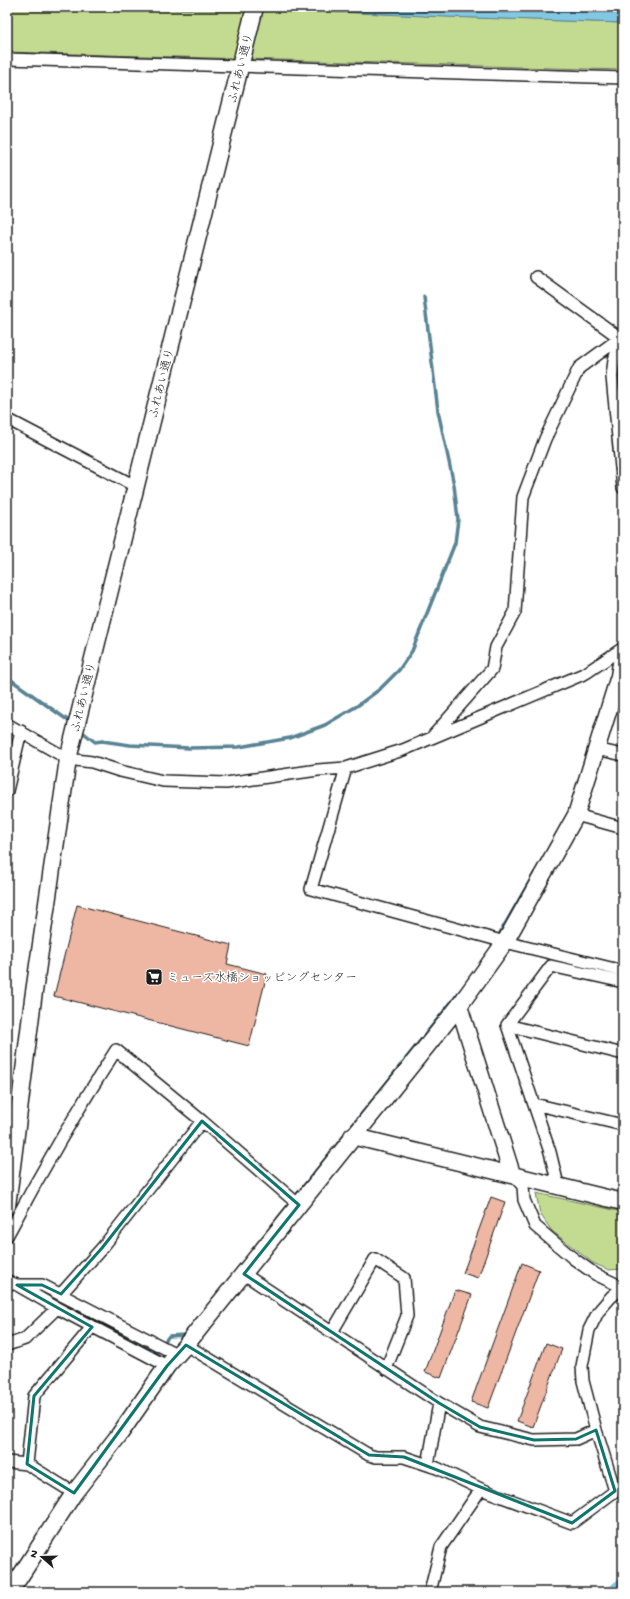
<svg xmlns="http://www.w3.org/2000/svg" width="630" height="1599" viewBox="0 0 630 1599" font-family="'Gochi Hand','Klee One',sans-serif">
	<rect width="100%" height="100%" fill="#fff"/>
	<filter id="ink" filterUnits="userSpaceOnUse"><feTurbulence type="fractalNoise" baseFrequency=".025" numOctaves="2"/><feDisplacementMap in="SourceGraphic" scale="8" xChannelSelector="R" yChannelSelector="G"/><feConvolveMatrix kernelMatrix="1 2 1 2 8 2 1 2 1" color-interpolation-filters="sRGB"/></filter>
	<g filter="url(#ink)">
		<path fill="#c3db91" stroke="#707c56" d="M7 7H90L236 10 276 9 453 17 623 23V70L7 52Z
			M536 1193 623 1212V1269L609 1270 593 1263 552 1231 540 1214Z"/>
		<path fill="#82c7e3" stroke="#598393" d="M90 7H623V23L445 17 276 9 236 10Z"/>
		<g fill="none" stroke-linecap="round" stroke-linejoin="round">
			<path stroke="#598393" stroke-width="3.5" d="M7 677 73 724
				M79 729 95 742 102 741 130 745 189 748 239 747 290 738 325 725 357 706 380 689 399 670 412 651 455 543 458 519 454 485 438 411 424 297
				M497 938 535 872
				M278 1218 461 990
				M47 1296 156 1352 169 1336 185 1335 187 1332"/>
			<path stroke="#82c7e3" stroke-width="21" d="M619 1592 623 1589"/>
		</g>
		<path fill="#eeb7a3" stroke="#1c1c1c" d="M77 905 231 945 227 964 267 974 249 1046 54 996Z
			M491 1197 505 1202 478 1278 463 1273Z
			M522 1263 539 1270 488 1408 471 1402Z
			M455 1290 472 1295 441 1378 425 1372Z
			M546 1343 562 1349 533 1427 517 1421Z"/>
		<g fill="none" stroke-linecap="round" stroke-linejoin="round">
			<g stroke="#1c1c1c" stroke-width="14">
				<path id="street" d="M7 59 623 78
					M621 337 614 360 612 377 623 488
					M7 419 135 486
					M7 724 68 759 92 762 120 771 163 781 226 783 318 770 346 768 403 750 586 673 623 648
					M433 736 492 669 496 647 515 612 523 497 545 439 579 368 620 338 536 277
					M596 749 623 755
					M346 768 311 889 505 942 623 971
					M7 791 21 731
					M576 815 623 828
					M507 1025 550 1152 558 1185
					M507 1025 551 966 623 982
					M507 1025 623 1054
					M534 1104 623 1125
					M512 1174 523 1186 524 1200 535 1226 574 1259 595 1274 622 1287
					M7 1236C41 1172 77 1110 116 1050L202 1121 299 1205
					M244 1274 439 1403 480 1427 534 1440 576 1439 596 1430
					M7 1281 17 1285 57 1308 167 1366
					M17 1285H42L178 1355
					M61 1294 102 1248 202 1121
					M332 1332 375 1259 404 1278 407 1316 386 1369
					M7 1345 25 1339 57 1308
					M186 1345 369 1455 376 1457H404L437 1468 481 1489 572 1523 615 1491
					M7 1462 27 1464 74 1493
					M27 1464 34 1396 92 1327
					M428 1465 439 1403
					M615 1491 596 1430 583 1381 582 1366 589 1330 598 1312 611 1297 623 1287
					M430 1592 441 1547 481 1489"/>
			</g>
			<g stroke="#1c1c1c" stroke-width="19">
				<path id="secondary" d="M459 1006 512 1174
					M352 1136 623 1202
					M7 1206 33 999 68 759 255 7
					M10 1592 74 1493 119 1435 167 1366 186 1345 459 1006 505 942 576 815 619 676 623 651"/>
			</g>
			<use href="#street" stroke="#fff" stroke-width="11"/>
			<use href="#secondary" stroke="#fff" stroke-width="16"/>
		</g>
	</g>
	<path fill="none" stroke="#0f766e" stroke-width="3" stroke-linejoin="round" d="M202 1121 299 1205 244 1274 439 1403 480 1427 534 1440 576 1439 596 1430 615 1491 572 1523 404 1457 369 1455 186 1345 167 1366 74 1493 27 1464 34 1396 92 1327 17 1285H42L61 1294 102 1248Z"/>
	<defs>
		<g id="supermarket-square" transform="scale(0.9)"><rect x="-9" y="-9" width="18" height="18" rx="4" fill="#1c1c1c" stroke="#fff"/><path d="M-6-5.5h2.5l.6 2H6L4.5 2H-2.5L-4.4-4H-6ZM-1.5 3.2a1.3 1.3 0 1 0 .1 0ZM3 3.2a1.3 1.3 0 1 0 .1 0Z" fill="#fff"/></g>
	</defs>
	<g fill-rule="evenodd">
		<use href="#supermarket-square" x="154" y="977"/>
	</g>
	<g text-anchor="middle" stroke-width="3" stroke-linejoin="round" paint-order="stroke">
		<g font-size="12" fill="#1c1c1c" stroke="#fff">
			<text transform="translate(240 68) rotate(-76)" y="4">ふれあい通り</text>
			<text transform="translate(161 383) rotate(-76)" y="4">ふれあい通り</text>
			<text transform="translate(83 697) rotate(-76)" y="4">ふれあい通り</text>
		</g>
		<g font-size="12" fill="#1c1c1c" stroke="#fff" text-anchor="start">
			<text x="167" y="981">ミューズ水橋ショッピングセンター</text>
		</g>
	</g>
	<rect width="630" height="1599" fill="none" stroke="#fff" stroke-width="24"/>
	<rect x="12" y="12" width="606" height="1575" fill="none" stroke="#1c1c1c" stroke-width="1.5" filter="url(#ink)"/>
	<g transform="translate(42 1557) rotate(290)" stroke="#ffffff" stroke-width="3" paint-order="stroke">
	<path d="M0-3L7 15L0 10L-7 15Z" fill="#1c1c1c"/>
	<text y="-6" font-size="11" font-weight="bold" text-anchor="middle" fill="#1c1c1c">N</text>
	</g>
</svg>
